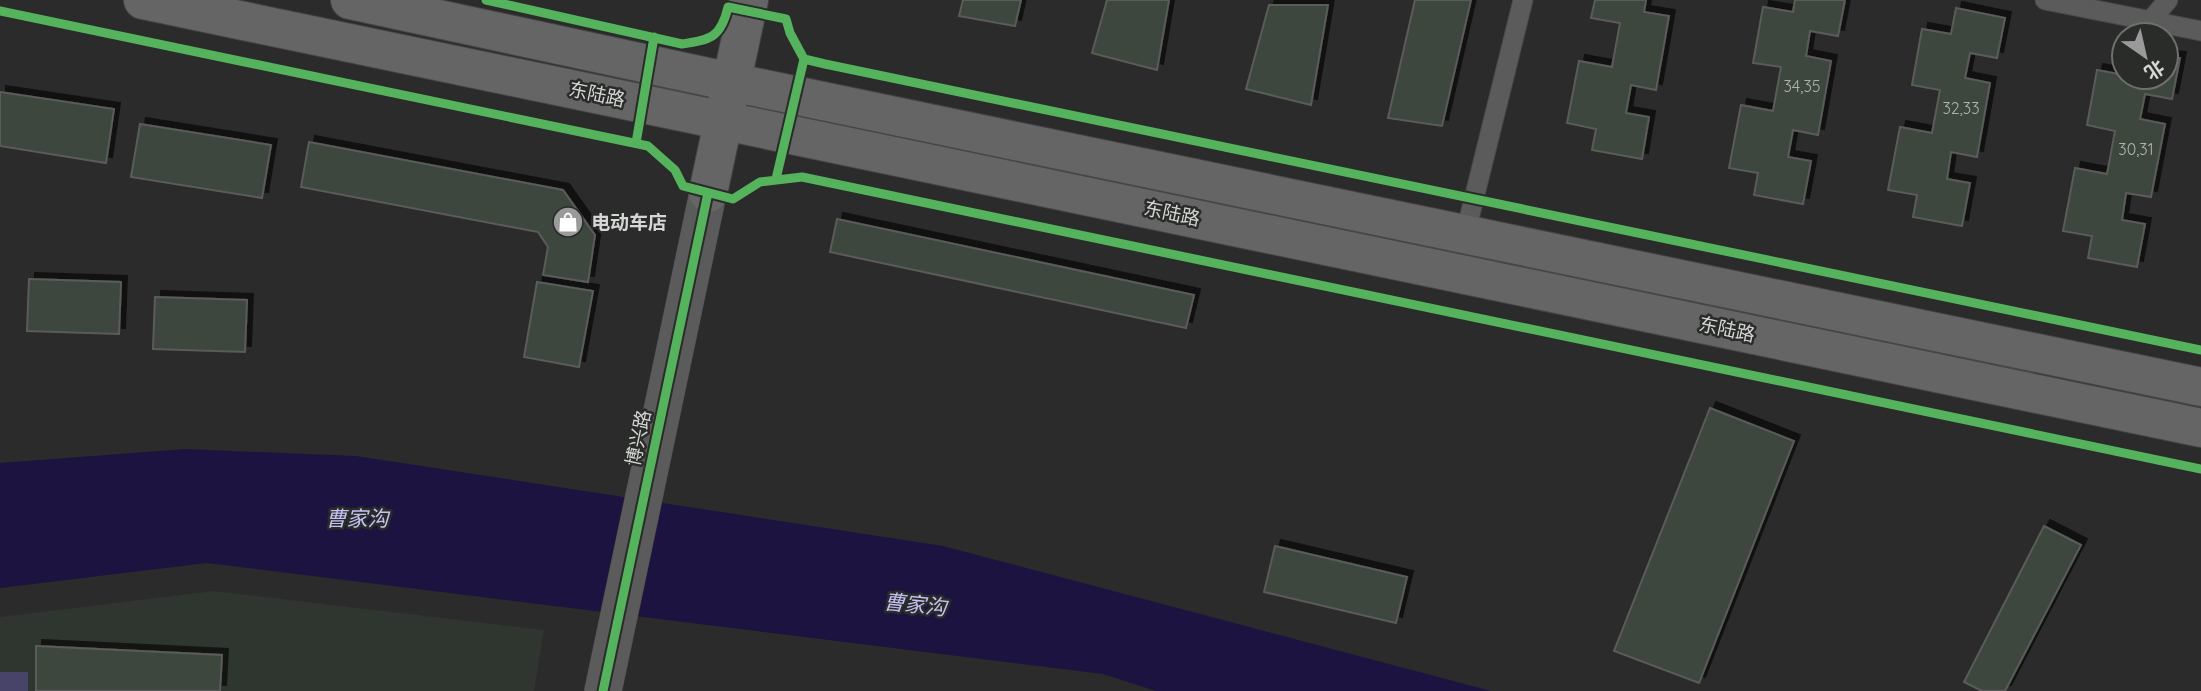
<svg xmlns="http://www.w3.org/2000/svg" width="2201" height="691" viewBox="0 0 2201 691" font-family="Quicksand,'Noto Sans SC',sans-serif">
	<defs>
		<filter id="shadow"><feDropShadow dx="6" dy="-6" stdDeviation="0" flood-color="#0009"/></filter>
	</defs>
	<rect width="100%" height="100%" fill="#2b2b2b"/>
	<path fill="#2f352f" d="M214 591 544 630 534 691H0V617Z"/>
	<path fill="#484469" d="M0 672H28V691H0Z"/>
	<path fill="#1c1340" d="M185 449 356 456 943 546 1491 691H1156L1103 674 207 563 0 588V463Z"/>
	<path fill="#3e463d" stroke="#5a5b5a" stroke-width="2" filter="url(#shadow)" d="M963 0H1021L1015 26 959 16Z
		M1107 0H1169L1157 70 1092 53Z
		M1415 0H1471L1442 126 1388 118Z
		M1595 0H1646L1644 12 1669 16 1656 90 1631 85 1626 113 1649 117 1642 159 1592 150 1596 129 1567 123 1579 61 1612 67 1620 23 1591 18Z
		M1795 0H1845L1838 36 1810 31 1806 56 1831 61 1818 135 1793 130 1788 157 1811 161 1803 204 1754 195 1758 173 1729 168 1741 105 1773 111 1781 67 1753 63 1763 7 1793 12Z
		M1269 5H1328L1311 105 1246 89Z
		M1956 8 2005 18 1997 58 1970 53 1965 78 1990 83 1977 157 1951 152 1947 179 1970 183 1962 226 1913 217 1917 195 1888 190 1900 127 1932 133 1940 90 1912 85 1922 29 1951 34Z
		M2166 56 2180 58 2172 99 2145 94 2140 119 2165 124 2151 197 2126 193 2122 220 2145 224 2137 267 2088 258 2092 236 2063 231 2075 168 2107 174 2115 131 2087 125 2097 70 2124 75V77H2166Z
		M0 92 114 109 106 163 0 146Z
		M140 124 271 145 262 198 131 177Z
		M309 142 563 190 595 235 588 282 543 275 548 247 538 232 301 187Z
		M837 219 1194 295 1186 328 830 252Z
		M29 279 121 282 119 334 27 331Z
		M537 282 593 291 579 367 524 357Z
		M155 297 247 300 245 352 153 349Z
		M1710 408 1794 441 1699 683 1614 651Z
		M2044 526 2081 545 2005 691H1982L1964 682Z
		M1275 546 1407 577 1396 623 1264 592Z
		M36 646 222 655 220 691H36Z"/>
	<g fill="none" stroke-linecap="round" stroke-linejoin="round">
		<g stroke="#464646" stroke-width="21">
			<path id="lane" d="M2045 0 2201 31
				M2150 21 2168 0
				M1465 235 1523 0"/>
		</g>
		<g stroke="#464646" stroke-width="38">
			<path id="street" d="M603 691 708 193"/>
		</g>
		<g stroke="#464646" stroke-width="40">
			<path id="secondary" d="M143 0 2201 428
				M350 0 731 82 2201 387
				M708 193 749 0"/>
		</g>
		<use href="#lane" stroke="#5a5b5a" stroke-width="19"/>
		<use href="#street" stroke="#5a5b5a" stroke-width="37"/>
		<use href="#secondary" stroke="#646564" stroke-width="38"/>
		<g stroke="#2a2c2a" stroke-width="13">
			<path id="cycleway" d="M486 0 682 44C711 40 721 37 728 7L786 19 790 33 804 59 825 64 2201 350
				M0 11 648 146 675 170 683 186 733 199 760 182 802 177 2201 469
				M636 143 654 37
				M776 179 804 59
				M603 691 708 193"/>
		</g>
		<use href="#cycleway" stroke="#56b35d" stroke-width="9"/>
	</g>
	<defs>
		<g id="shop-disc" transform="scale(1.575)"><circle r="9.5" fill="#9a9a9a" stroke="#2a2c2a"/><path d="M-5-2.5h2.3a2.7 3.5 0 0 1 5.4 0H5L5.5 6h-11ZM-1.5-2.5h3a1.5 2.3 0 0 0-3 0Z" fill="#fff"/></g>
	</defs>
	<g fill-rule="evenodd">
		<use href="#shop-disc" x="568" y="222"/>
	</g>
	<g text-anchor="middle" stroke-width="5" stroke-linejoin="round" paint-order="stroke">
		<g font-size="16" fill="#afb2af">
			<text x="1802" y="92">34,35</text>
			<text x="1961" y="114">32,33</text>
			<text x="2136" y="155">30,31</text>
		</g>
		<g font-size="19" fill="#d5d6d5" stroke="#2a2c2a">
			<text transform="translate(597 94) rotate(12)" y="7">东陆路</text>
			<text transform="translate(1172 213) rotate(12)" y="7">东陆路</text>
			<text transform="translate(1727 329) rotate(12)" y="7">东陆路</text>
			<text transform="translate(638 438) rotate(-78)" y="7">博兴路</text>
		</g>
		<g font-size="19" font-weight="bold" fill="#d5d6d5" stroke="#2a2c2a" text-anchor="start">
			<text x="591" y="229">电动车店</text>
		</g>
		<g font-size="21" font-style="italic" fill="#c4c2f5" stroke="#2a2c2a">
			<text x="357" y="526">曹家沟</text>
			<text transform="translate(915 605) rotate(6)" y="7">曹家沟</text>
		</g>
	</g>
	<g transform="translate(2145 56) rotate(146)"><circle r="33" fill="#2a2c2a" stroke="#6e706e" stroke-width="2"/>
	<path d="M0-5L12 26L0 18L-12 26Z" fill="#9a9a9a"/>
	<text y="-10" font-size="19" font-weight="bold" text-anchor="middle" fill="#d5d6d5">北</text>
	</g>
</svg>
